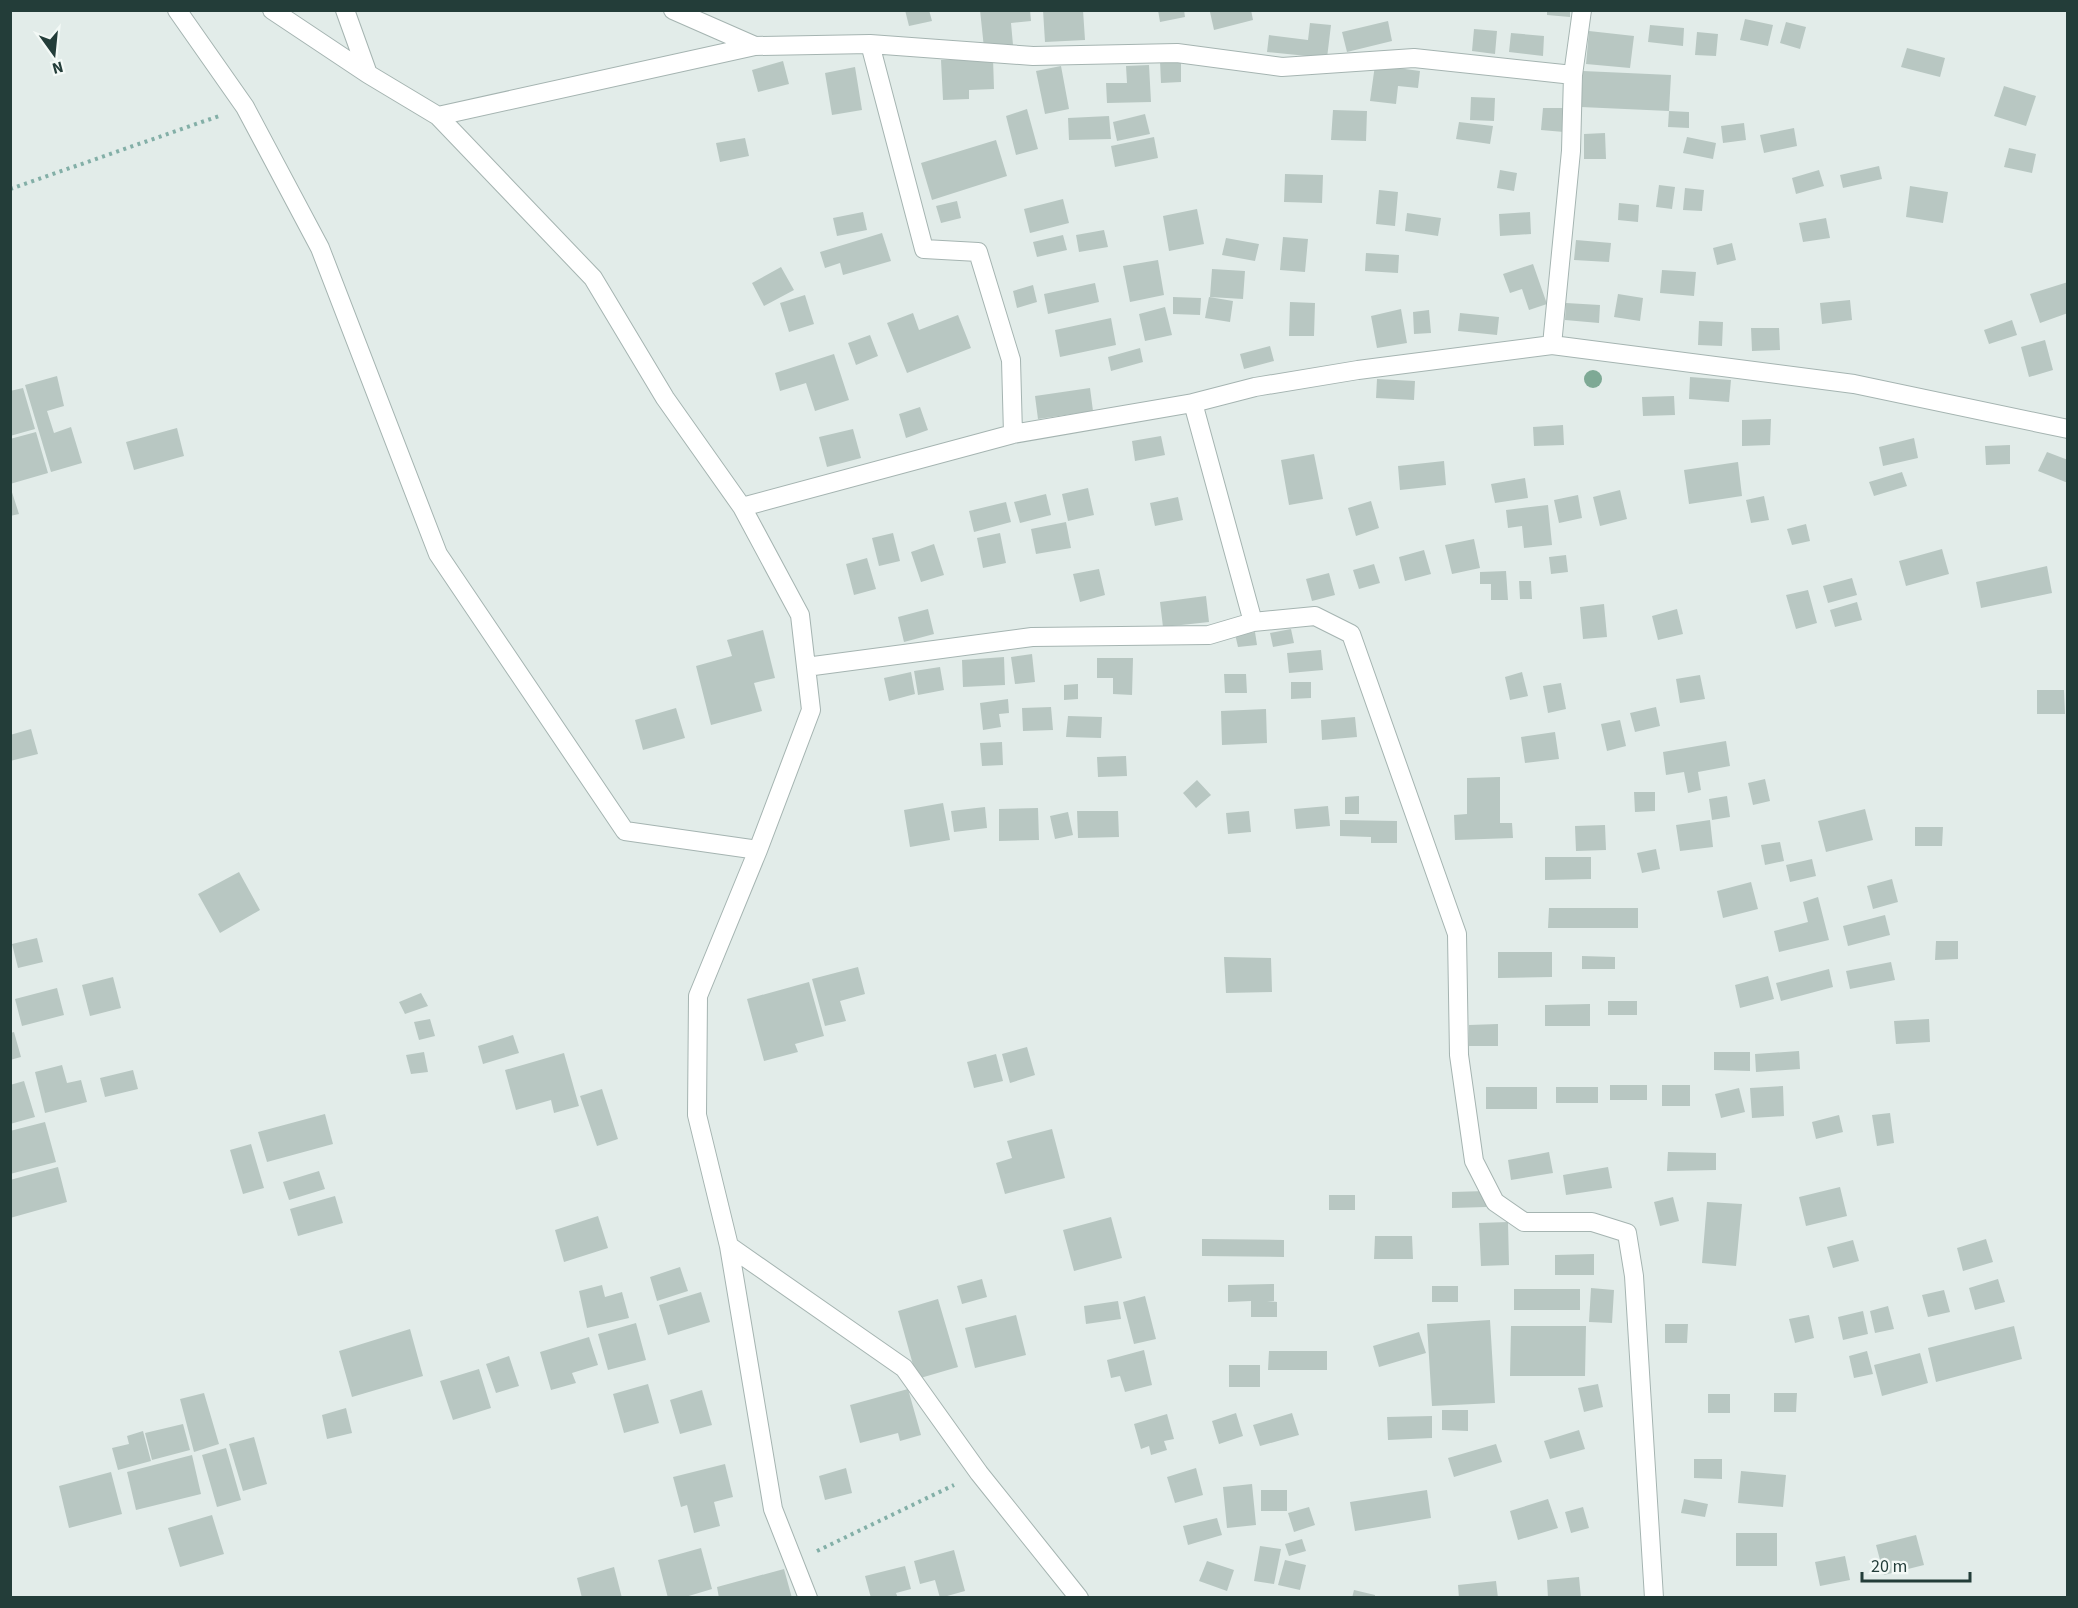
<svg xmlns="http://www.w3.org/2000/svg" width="2078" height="1608" viewBox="0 0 2078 1608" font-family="'Source Sans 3',sans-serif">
	<rect width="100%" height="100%" fill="#e2ece9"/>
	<path fill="#b8c7c2" d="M905 10H929L932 21 909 26Z
		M980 10H1030L1031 21 1011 23 1013 45 984 48Z
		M1043 10H1083L1085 40 1045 42Z
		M1158 10H1184L1185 17 1160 22Z
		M1217 10H1251L1253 20 1214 30 1210 12Z
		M1547 10H1570V17L1547 15Z
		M1745 19 1773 25 1768 46 1740 40Z
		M1388 21 1392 41 1347 52 1342 32Z
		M1786 22 1806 27 1800 49 1780 43Z
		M1310 23 1331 25 1327 58 1267 52 1269 35 1308 40Z
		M1650 25 1684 28 1683 46 1648 42Z
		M1474 29 1497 31 1495 54 1472 51Z
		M1589 31 1634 36 1630 68 1586 64Z
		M1697 32 1718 34 1716 56 1695 55Z
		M1511 33 1544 36 1543 56 1509 52Z
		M1907 48 1945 58 1940 77 1901 67Z
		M993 58 994 89 969 90V99L943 100 941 60Z
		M783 61 789 84 758 92 752 70Z
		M1160 61H1181V82L1161 83Z
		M1149 65 1151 102 1107 103 1106 83H1127L1126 66Z
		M1375 65 1420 71 1418 88 1398 86 1396 104 1370 101Z
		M1061 66 1069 109 1045 114 1036 71Z
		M855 67 862 110 832 115 825 73Z
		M1583 71 1671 75 1669 111 1581 107Z
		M2004 86 2036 96 2026 126 1994 116Z
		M1471 97 1495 98 1494 121 1470 120Z
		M1543 108H1566L1564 132 1541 130Z
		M1027 109 1038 149 1016 155 1006 116Z
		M1333 110 1367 111 1366 141 1331 140Z
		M1669 111 1689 112V128L1668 127Z
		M1145 114 1150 134 1117 141 1113 122Z
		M1109 116 1111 139 1069 140 1068 118Z
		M1459 122 1493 126 1490 144 1456 139Z
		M1744 123 1746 140 1723 143 1721 126Z
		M1794 128 1797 146 1764 153 1760 135Z
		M1605 133 1606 159H1584V134Z
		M1154 137 1158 158 1115 167 1111 146Z
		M1687 137 1716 143 1713 159 1683 153Z
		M745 138 749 156 720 162 716 143Z
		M996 140 1007 176 932 200 921 163Z
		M2009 148 2036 154 2032 173 2004 167Z
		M1879 166 1882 179 1843 188 1840 175Z
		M1500 170 1517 173 1514 191 1497 188Z
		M1819 170 1824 186 1796 194 1792 178Z
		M1285 174 1323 175 1322 203 1284 202Z
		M1659 185 1675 187 1672 209 1656 207Z
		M1910 186 1948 192 1943 223 1906 217Z
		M1685 188 1704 190 1702 211 1683 210Z
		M1379 190 1398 192 1395 226 1376 224Z
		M1063 199 1069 223 1030 233 1024 209Z
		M957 201 961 218 941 223 936 206Z
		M1619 203 1639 205 1638 222 1618 220Z
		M1197 209 1204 244 1169 251 1163 216Z
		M863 212 867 230 837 236 833 218Z
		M1530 212 1531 234 1500 236 1499 214Z
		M1407 213 1441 218 1438 236 1405 231Z
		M1826 218 1830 238 1803 242 1799 223Z
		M1104 230 1108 247 1079 252 1076 235Z
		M882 233 891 261 843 275 840 263 825 268 820 252Z
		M1063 235 1067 250 1037 257 1033 242Z
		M1283 237 1308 239 1305 272 1280 270Z
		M1226 238 1259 244 1255 261 1222 255Z
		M1576 240 1611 243 1609 262 1574 260Z
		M1732 243 1736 260 1717 265 1713 248Z
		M1366 253 1399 255 1398 273 1365 271Z
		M1158 260 1164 295 1130 302 1123 266Z
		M1533 264 1547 304 1529 310 1522 289 1510 293 1503 274Z
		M781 267 794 290 764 306 752 283Z
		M1212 269 1245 271 1243 299 1210 297Z
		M1662 270 1696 272 1694 296 1660 293Z
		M2068 282V313L2040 323 2030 294Z
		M1095 283 1099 302 1048 314 1044 294Z
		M1033 285 1037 302 1017 308 1013 291Z
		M1618 294 1643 298 1640 321 1614 317Z
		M805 295 814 324 789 332 780 303Z
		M1173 297 1201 298 1200 315 1173 314Z
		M1209 297 1233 301 1230 322 1205 318Z
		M1850 300 1852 320 1822 324 1820 303Z
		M1290 302 1315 303 1314 336H1289Z
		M1566 303 1600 305 1599 323 1565 320Z
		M1165 307 1172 335 1145 341 1139 314Z
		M1401 309 1407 343 1377 348 1371 316Z
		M1429 310 1431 333 1414 334 1413 312Z
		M913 313 919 330 958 315 971 348 907 373 887 323Z
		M1460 313 1499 317 1497 335 1458 331Z
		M1111 318 1116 345 1060 357 1055 330Z
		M2012 320 2017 335 1989 344 1984 330Z
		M1699 321 1723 322 1722 346 1698 345Z
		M1751 328H1779L1780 350 1752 351Z
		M870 335 878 356 856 365 848 343Z
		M2045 340 2053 370 2029 377 2021 347Z
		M1270 346 1274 361 1244 369 1240 354Z
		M1140 348 1143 362 1111 371 1108 357Z
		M834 354 849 400 815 411 806 383 780 391 775 373Z
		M57 376 64 406 47 411 54 433 71 427 82 463 51 472 25 385Z
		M1690 377 1731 380 1729 402 1689 399Z
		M1377 379 1415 381 1414 400 1376 398Z
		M23 388 35 429 10 436V391Z
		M1090 388 1093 411 1038 419 1035 396Z
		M1674 396 1675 415 1643 416 1642 397Z
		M920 407 928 430 906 438 899 414Z
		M1771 419 1770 445 1742 446V420Z
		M1563 425 1564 445 1534 446 1533 427Z
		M177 428 184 456 134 470 126 442Z
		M853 429 861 458 827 467 819 437Z
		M36 432 48 473 10 484V439Z
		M1161 436 1165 455 1135 461 1132 441Z
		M1914 438 1918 458 1883 466 1879 447Z
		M2010 445V464L1986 465 1985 446Z
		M2047 452 2068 460V483L2038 471Z
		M1314 454 1323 499 1289 505 1281 460Z
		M1444 461 1446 485 1400 490 1398 466Z
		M1738 462 1742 496 1689 504 1684 470Z
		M1902 472 1907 486 1874 496 1869 482Z
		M1525 478 1528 498 1495 503 1491 484Z
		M10 486 19 514 10 516Z
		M1088 488 1094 515 1068 521 1062 494Z
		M1620 490 1627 519 1600 526 1593 497Z
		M1046 494 1051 515 1020 523 1014 502Z
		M1578 495 1582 518 1559 523 1554 500Z
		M1764 496 1769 520 1751 523 1746 500Z
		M1178 497 1183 520 1155 526 1150 503Z
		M1371 501 1379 528 1356 536 1348 508Z
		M1006 502 1011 522 974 532 969 511Z
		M1548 505 1552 545 1524 548 1522 526 1508 528 1506 510Z
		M1066 522 1071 548 1036 554 1031 529Z
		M1806 524 1810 541 1792 545 1787 529Z
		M893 533 900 561 879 566 872 538Z
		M1000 533 1006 563 983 568 977 538Z
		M1474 539 1480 568 1452 574 1445 545Z
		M934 544 944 575 921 582 911 552Z
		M1942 549 1949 574 1906 586 1899 561Z
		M1424 550 1431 574 1405 581 1399 557Z
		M1566 555 1568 572 1551 574 1549 557Z
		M867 558 876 589 854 595 846 564Z
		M1374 564 1380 583 1359 589 1353 570Z
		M2047 566 2052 593 1981 608 1976 582Z
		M1099 569 1105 595 1080 602 1073 574Z
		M1506 571 1508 600H1491V584H1480V572Z
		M1329 573 1335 595 1312 601 1306 579Z
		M1852 578 1857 595 1828 603 1823 586Z
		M1519 581H1531L1532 599H1520Z
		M1808 590 1817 623 1796 629 1786 595Z
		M1206 596 1209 622 1163 627 1160 602Z
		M1857 602 1862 620 1835 627 1830 610Z
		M1604 604 1607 637 1583 639 1580 607Z
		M928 609 934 634 904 642 898 617Z
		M1677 609 1683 634 1658 640 1652 616Z
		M1291 629 1294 643 1273 647 1270 633Z
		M763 630 775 678 754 683 762 711 711 725 696 666 732 656 727 640Z
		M1255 632 1257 645 1238 647 1235 634Z
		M1321 650 1323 670 1289 673 1287 653Z
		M1032 654 1035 682 1015 684 1011 657Z
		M1004 657 1005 685 963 687 962 660Z
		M1097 658H1133L1132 695 1113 694V678H1097Z
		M940 667 944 690 918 695 914 671Z
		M911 672 915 694 889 701 884 678Z
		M1522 672 1528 696 1510 700 1505 677Z
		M1224 674H1246L1247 693H1225Z
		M1700 675 1705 699 1680 703 1676 679Z
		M1291 682H1311V698L1291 699Z
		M1561 683 1566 709 1548 713 1543 686Z
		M1078 684V699L1064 700V685Z
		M2037 690H2064L2065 714H2037Z
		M1008 699 1009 713 999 714 1001 727 983 730 980 703Z
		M1051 707 1053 730 1023 731 1022 708Z
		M1656 707 1660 726 1635 732 1630 713Z
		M676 708 685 738 643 750 635 720Z
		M1266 709 1267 743 1222 745 1221 711Z
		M1068 716 1102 717 1101 738 1066 737Z
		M1355 717 1357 737 1322 740 1321 720Z
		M1620 720 1626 746 1607 751 1601 724Z
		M31 729 38 754 10 761V735Z
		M1555 732 1559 759 1525 763 1521 737Z
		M1726 741 1730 766 1698 772 1701 790 1688 793 1684 772 1666 775 1663 752Z
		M1002 742 1003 765 982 766 980 743Z
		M1126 756 1127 776 1098 777 1097 757Z
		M1500 777V823H1512L1513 838 1455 840 1454 815 1467 814V778Z
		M1765 779 1770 801 1753 805 1748 783Z
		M1197 780 1211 795 1196 808 1183 793Z
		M1634 792H1655V811L1635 812Z
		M1359 796V814H1345V797Z
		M1727 796 1730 817 1712 820 1709 799Z
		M943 803 950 840 910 847 904 810Z
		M1328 806 1330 826 1296 829 1294 809Z
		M985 807 987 828 954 832 951 811Z
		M1038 808 1039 840 999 841V809Z
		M1865 809 1873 840 1826 852 1818 821Z
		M1077 811H1118L1119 837 1078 838Z
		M1249 811 1251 832 1228 834 1226 813Z
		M1068 812 1073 835 1055 839 1050 816Z
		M1340 820 1397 821V843H1371V837L1340 836Z
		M1710 820 1713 847 1680 851 1676 825Z
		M1605 825 1606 850 1576 851 1575 826Z
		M1915 827H1943L1942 846H1915Z
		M1780 842 1784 861 1765 865 1761 845Z
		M1656 849 1660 869 1642 873 1637 853Z
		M1545 857H1591V879L1545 880Z
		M1812 859 1816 876 1790 882 1786 865Z
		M239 872 260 910 220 933 198 894Z
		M1892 879 1898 902 1873 909 1867 886Z
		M1751 882 1758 909 1723 918 1717 891Z
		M1818 897 1829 940 1779 952 1774 931 1808 922 1803 902Z
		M1549 908H1638V928H1548Z
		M1885 915 1890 935 1848 946 1843 926Z
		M37 938 43 962 18 968 12 944Z
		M1936 941H1958V959L1935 960Z
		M1498 952H1552V977L1498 978Z
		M1582 956 1615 957V969H1582Z
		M1224 957 1271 958 1272 992 1226 993Z
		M1891 962 1895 980 1850 989 1846 971Z
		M858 967 865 994 840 1001 846 1021 825 1026 812 979Z
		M1829 969 1833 987 1781 1001 1776 983Z
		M1768 976 1774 999 1740 1008 1735 985Z
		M113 977 121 1008 90 1016 82 985Z
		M809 982 824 1036 795 1044 798 1052 764 1061 747 999Z
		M57 988 64 1015 22 1026 15 999Z
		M421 993 428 1006 405 1014 399 1002Z
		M1608 1001H1637V1015H1608Z
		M1590 1004V1026H1545V1005Z
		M430 1019 435 1036 419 1040 414 1022Z
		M1929 1019 1930 1042 1896 1044 1894 1021Z
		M1498 1024V1046H1469V1025Z
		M14 1032 21 1057 10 1060V1033Z
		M513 1035 519 1053 483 1064 478 1046Z
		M1027 1047 1035 1075 1010 1083 1002 1054Z
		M1799 1051 1800 1069 1756 1072 1755 1054Z
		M424 1052 428 1072 411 1074 406 1055Z
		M1714 1052H1750V1071L1714 1070Z
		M564 1053 579 1106 554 1113 551 1100 516 1110 505 1070Z
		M996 1054 1003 1081 974 1088 967 1062Z
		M62 1065 67 1083 81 1080 87 1102 45 1113 35 1072Z
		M133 1070 138 1089 105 1097 100 1078Z
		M24 1081 35 1117 10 1124V1085Z
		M1610 1085H1647V1100H1610Z
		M1662 1085H1690V1106H1662Z
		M1783 1086 1784 1116 1752 1118 1750 1088Z
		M1486 1087H1537V1109H1486Z
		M1556 1087H1598V1103H1556Z
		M1739 1088 1745 1112 1721 1118 1715 1094Z
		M602 1089 618 1139 597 1146 580 1096Z
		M1890 1113 1894 1143 1877 1146 1872 1115Z
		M325 1114 333 1144 267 1162 258 1132Z
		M1839 1115 1843 1132 1816 1139 1812 1122Z
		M45 1122 56 1162 10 1174V1131Z
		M1052 1129 1065 1178 1005 1194 996 1163 1012 1158 1007 1141Z
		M251 1144 264 1188 243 1194 230 1150Z
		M1549 1152 1553 1173 1511 1180 1508 1160Z
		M1668 1152 1716 1153V1170L1667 1171Z
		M58 1167 67 1202 10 1218V1180Z
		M1608 1167 1612 1188 1566 1195 1563 1175Z
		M319 1171 325 1189 289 1200 283 1182Z
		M1840 1187 1847 1216 1806 1226 1799 1197Z
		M1486 1191V1207L1452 1208V1192Z
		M1329 1195H1355V1210H1329Z
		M335 1196 343 1223 298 1236 290 1209Z
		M1673 1197 1679 1221 1660 1226 1654 1202Z
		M1707 1202 1742 1204 1736 1266 1702 1263Z
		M598 1216 608 1248 564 1262 555 1230Z
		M1111 1217 1122 1258 1074 1271 1063 1230Z
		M1508 1222 1509 1265 1481 1266 1479 1223Z
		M1375 1236H1412L1413 1259H1374Z
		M1202 1239 1284 1240V1257L1202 1256Z
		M1986 1239 1993 1262 1963 1271 1957 1248Z
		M1853 1240 1859 1261 1833 1268 1827 1247Z
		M1594 1254V1275H1555V1255Z
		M680 1267 688 1291 657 1301 650 1277Z
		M982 1279 987 1297 962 1304 957 1286Z
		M1998 1279 2005 1302 1975 1310 1969 1288Z
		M1274 1284V1301H1267L1277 1302V1317H1251V1301L1228 1302V1285Z
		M602 1285 605 1297 622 1292 629 1318 587 1328 579 1291Z
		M1432 1286H1458V1302H1432Z
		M1591 1288 1614 1290 1612 1323 1589 1322Z
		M1514 1289H1580V1310H1514Z
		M1944 1290 1950 1312 1928 1317 1922 1295Z
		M701 1292 710 1322 668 1335 659 1305Z
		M1145 1296 1156 1339 1134 1344 1123 1302Z
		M938 1299 958 1367 917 1379 898 1311Z
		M1118 1301 1121 1319 1086 1324 1084 1306Z
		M1888 1306 1894 1329 1875 1333 1870 1311Z
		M1863 1311 1868 1334 1843 1340 1838 1317Z
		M1016 1315 1026 1355 975 1368 965 1328Z
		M1809 1315 1814 1338 1795 1343 1789 1319Z
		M1490 1320 1495 1403 1432 1406 1427 1324Z
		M636 1323 646 1360 608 1370 598 1334Z
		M1665 1324H1688L1687 1343H1665Z
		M1511 1326H1586L1585 1376H1510Z
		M2014 1326 2022 1359 1936 1382 1928 1348Z
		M410 1329 423 1376 352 1397 339 1351Z
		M1419 1332 1426 1353 1379 1367 1373 1346Z
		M589 1337 598 1365 572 1373 576 1383 551 1390 540 1352Z
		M1144 1350 1152 1385 1125 1392 1120 1376 1111 1378 1107 1360Z
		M1269 1351H1327V1370H1268Z
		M1867 1351 1873 1374 1854 1378 1849 1356Z
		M1920 1353 1928 1383 1882 1396 1874 1365Z
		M509 1356 519 1386 496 1393 486 1364Z
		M1229 1365H1260V1387H1229Z
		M479 1369 491 1408 453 1420 440 1381Z
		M648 1384 659 1423 624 1433 613 1394Z
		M1598 1384 1603 1407 1584 1412 1578 1388Z
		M908 1389 921 1435 900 1441 898 1433 860 1443 850 1405Z
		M702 1390 712 1425 680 1434 670 1400Z
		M204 1393 219 1444 194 1452 180 1399Z
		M1774 1393H1797L1796 1412H1774Z
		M1708 1394H1730V1413H1708Z
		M346 1408 352 1433 327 1439 322 1415Z
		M1442 1410H1468V1431L1442 1430Z
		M1236 1413 1243 1436 1219 1444 1212 1421Z
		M1292 1413 1299 1435 1260 1446 1253 1425Z
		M1167 1414 1174 1439 1164 1441 1167 1450 1151 1455 1149 1446 1141 1449 1134 1424Z
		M1432 1416V1438L1388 1440 1387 1417Z
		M183 1424 190 1450 152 1460 145 1433Z
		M1579 1430 1585 1449 1550 1459 1544 1441Z
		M143 1431 151 1461 118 1470 112 1448 129 1444 127 1436Z
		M254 1437 267 1484 243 1491 229 1444Z
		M1496 1444 1502 1462 1454 1477 1448 1458Z
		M226 1448 241 1500 217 1507 202 1455Z
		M192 1455 201 1494 136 1510 127 1472Z
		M1694 1459H1722V1479L1694 1478Z
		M725 1464 733 1497 714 1502 720 1526 694 1533 687 1505 681 1507 673 1477Z
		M846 1468 852 1493 825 1500 819 1476Z
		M1196 1468 1203 1495 1175 1503 1167 1477Z
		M1741 1471 1786 1475 1783 1507 1738 1503Z
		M111 1472 122 1514 69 1528 59 1486Z
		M1252 1484 1256 1525 1227 1528 1223 1487Z
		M1261 1490H1287V1511H1261Z
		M1427 1490 1431 1518 1355 1531 1350 1502Z
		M1548 1499 1558 1528 1518 1540 1510 1511Z
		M1684 1499 1708 1504 1705 1517 1681 1513Z
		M1309 1507 1315 1525 1294 1532 1288 1513Z
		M1583 1507 1589 1528 1571 1533 1565 1512Z
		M212 1515 224 1554 180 1567 168 1528Z
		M1217 1518 1222 1535 1188 1545 1183 1526Z
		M1736 1533H1777V1566H1736Z
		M1916 1535 1924 1565 1884 1575 1876 1545Z
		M1302 1539 1306 1551 1289 1556 1285 1544Z
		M1260 1546 1281 1549 1274 1584 1254 1581Z
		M701 1548 712 1589 682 1598H668L658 1560Z
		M954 1550 965 1591 940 1598 935 1580 920 1584 914 1561Z
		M1845 1556 1850 1580 1820 1586 1815 1562Z
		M1285 1560 1306 1565 1300 1590 1278 1585Z
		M1207 1561 1234 1570 1227 1591 1199 1581Z
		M905 1566 911 1589 896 1593 898 1598H871L865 1576Z
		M614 1567 622 1598H582L577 1578Z
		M784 1569 792 1598H719L717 1587Z
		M1579 1577 1581 1598H1548L1547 1580Z
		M1496 1581 1498 1598H1459L1458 1585Z
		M1354 1590 1375 1595V1598H1352Z"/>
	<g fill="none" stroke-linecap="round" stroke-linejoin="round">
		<g stroke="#a5b4b1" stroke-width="20">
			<path id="street" d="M177 10 245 107 320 248 438 554 625 831 758 850
				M272 10 368 74
				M345 10 368 74 438 116 593 278 665 398 742 507 800 615 811 710 758 850 698 996 697 1115 729 1246 904 1368 979 1473 1079 1598
				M673 10 755 46
				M870 44 1033 56 1177 53 1282 67 1414 58 1573 75
				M438 116 755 46 870 44 924 249 978 252 1011 360 1013 434
				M1552 345 1571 151 1573 75 1582 10
				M742 507 1013 434 1193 403 1255 387 1358 370 1552 345 1854 384 2068 429
				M1253 622 1315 616 1351 634 1457 934 1459 1055 1474 1161 1495 1202 1524 1222H1592L1627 1233 1634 1276 1654 1598
				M806 667 1032 637 1209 635 1253 622 1193 403
				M729 1246 773 1509 808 1598"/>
		</g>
		<path stroke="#83afa7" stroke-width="4" stroke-dasharray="3 4.5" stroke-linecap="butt" d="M10 189 219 116
			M817 1551 954 1485"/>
		<use href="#street" stroke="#fff" stroke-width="18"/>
	</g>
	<circle fill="#7ea995" cx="1593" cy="379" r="9"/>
	<rect width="2078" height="1608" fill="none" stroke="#233d39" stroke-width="24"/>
	<g transform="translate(54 54) rotate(165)" stroke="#f3f9f6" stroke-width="4.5" paint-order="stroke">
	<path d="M0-4.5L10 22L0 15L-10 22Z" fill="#233d39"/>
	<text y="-9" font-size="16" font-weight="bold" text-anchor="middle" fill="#233d39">N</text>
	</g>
	<path d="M1862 1572v9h108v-9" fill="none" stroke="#233d39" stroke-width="3"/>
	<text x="1871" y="1572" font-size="18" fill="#233d39" stroke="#f3f9f6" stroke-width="4.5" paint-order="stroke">20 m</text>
</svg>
